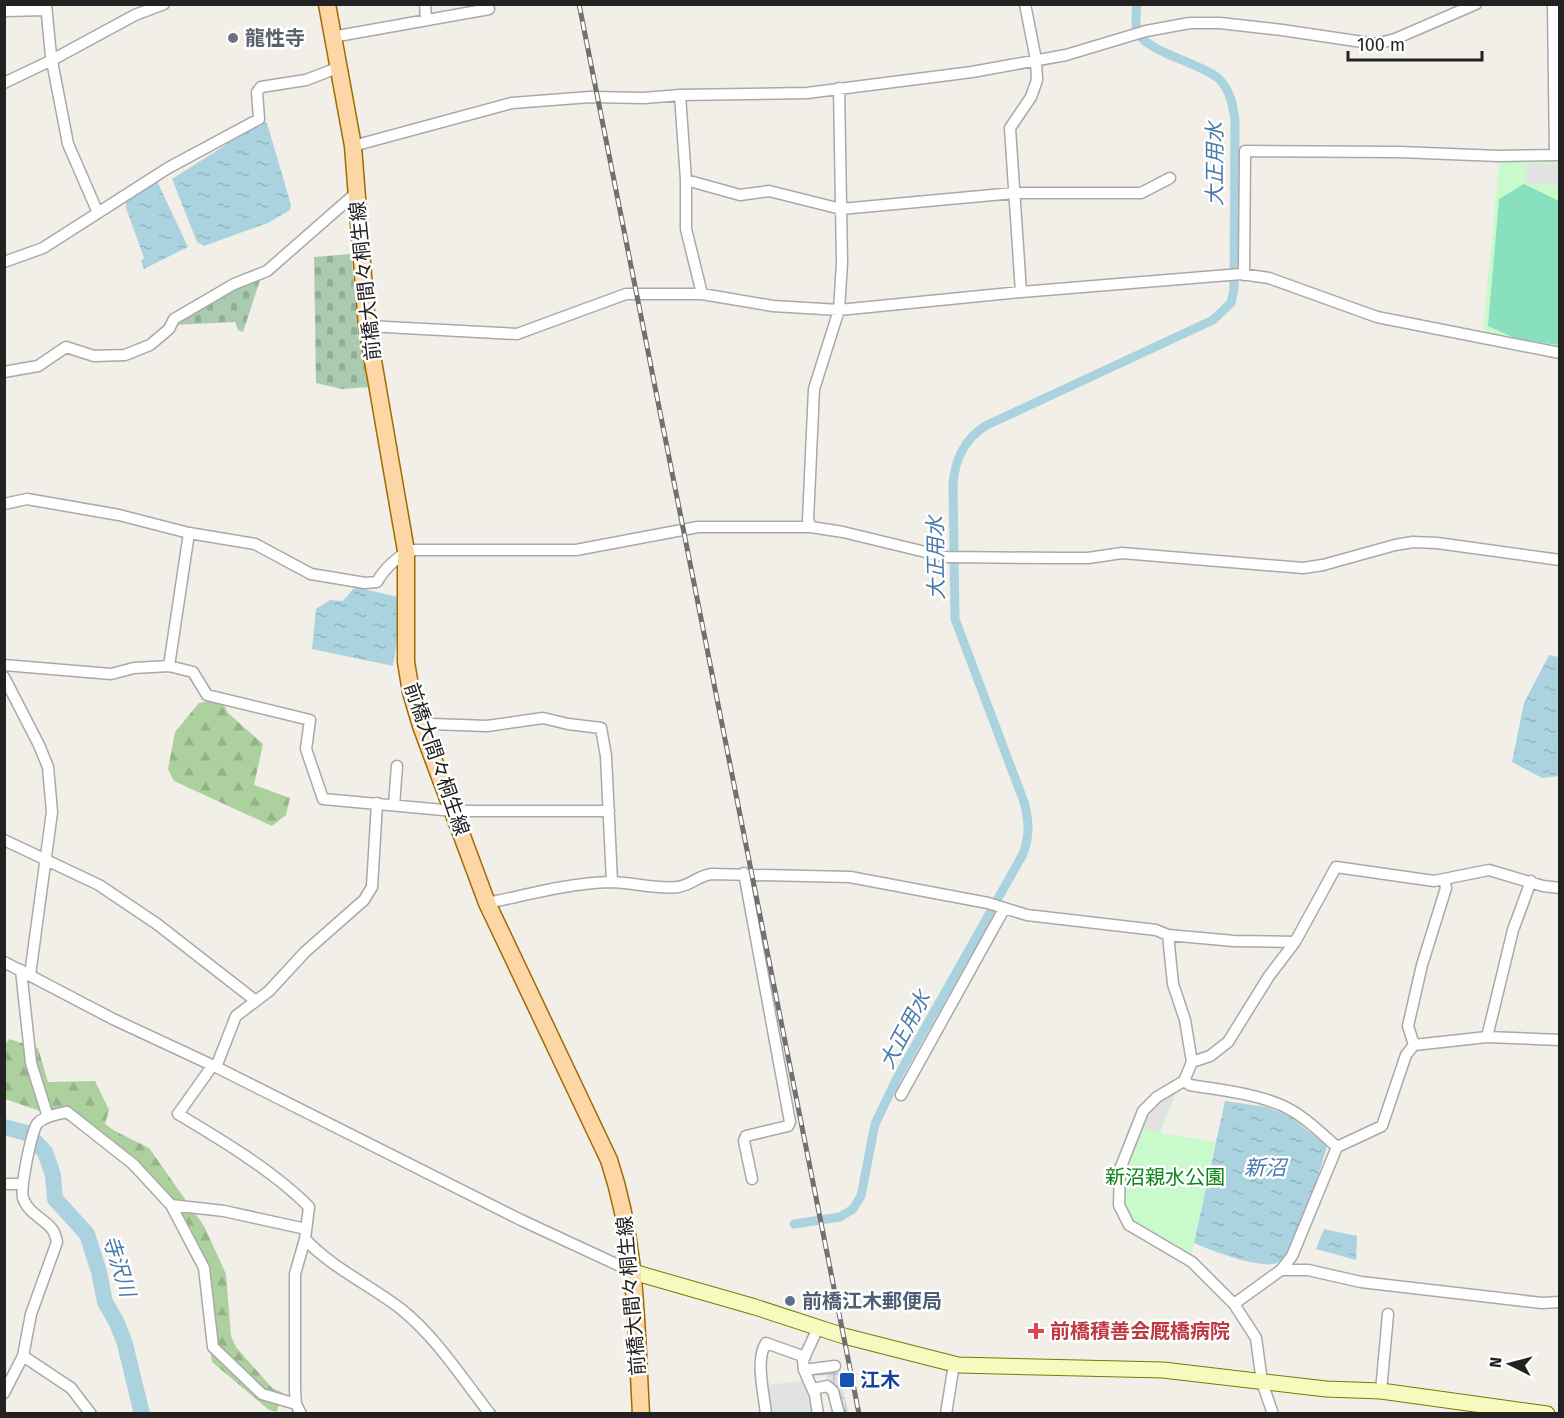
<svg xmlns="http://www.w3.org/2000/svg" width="1564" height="1418" viewBox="0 0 1564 1418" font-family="'Fira Sans','Noto Sans JP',sans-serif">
	<defs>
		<pattern id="forest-firs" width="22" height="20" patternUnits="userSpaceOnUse" patternTransform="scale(1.5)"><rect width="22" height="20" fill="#add19e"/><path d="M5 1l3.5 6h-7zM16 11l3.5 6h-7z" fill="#95b388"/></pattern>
		<pattern id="cemetery-stones" width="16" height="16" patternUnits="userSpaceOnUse" patternTransform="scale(1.5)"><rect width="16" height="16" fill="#aacbaf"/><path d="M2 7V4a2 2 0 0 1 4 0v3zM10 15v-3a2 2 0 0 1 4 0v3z" fill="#92ae96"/></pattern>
		<pattern id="plaza-grid" width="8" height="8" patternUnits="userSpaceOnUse" patternTransform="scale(1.5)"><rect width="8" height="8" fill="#dddde8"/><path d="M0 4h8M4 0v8" fill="none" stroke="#bdbdc7"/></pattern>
		<pattern id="water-ripples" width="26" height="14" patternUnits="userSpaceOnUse" patternTransform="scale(1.5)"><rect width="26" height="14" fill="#aad3df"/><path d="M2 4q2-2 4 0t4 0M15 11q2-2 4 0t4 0" fill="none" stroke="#92b5bf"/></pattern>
	</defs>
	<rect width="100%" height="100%" fill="#f2efe9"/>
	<path fill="url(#forest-firs)" d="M221 698 228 713 263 744 254 785 290 798 286 815 272 826 174 781 168 769 175 732 199 703Z
		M9 1039 38 1048 48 1082 95 1081 109 1110 105 1124 115 1131 149 1148 204 1226 226 1274 231 1336 236 1347 273 1389 282 1392 277 1412 269 1410 212 1362 202 1304 210 1277 191 1228 136 1158 66 1120 5 1099V1045Z"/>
	<path fill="url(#cemetery-stones)" d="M351 254 356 305 369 387 342 389 316 383 314 257Z
		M261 277 243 332 238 330 235 322 174 325 178 319 235 286Z"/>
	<path fill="#c8facc" d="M1502 160 1559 161V347L1486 335 1483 330 1499 164Z
		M1178 1089 1160 1133 1215 1142 1191 1257 1131 1223 1123 1203V1170L1145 1113Z"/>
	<path fill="#88e0be" d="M1524 184 1559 201V345L1517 339 1488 326 1499 199Z"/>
	<path fill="#e2e2e2" d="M1527 163 1559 164V186L1526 183Z
		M1176 1092 1158 1132 1141 1128 1147 1113 1160 1100Z
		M803 1381 813 1402 814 1413H771L767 1385Z"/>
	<path fill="url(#plaza-grid)" d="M838 1364 839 1372 848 1413H843L838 1388 833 1383 827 1382V1375L815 1376V1383L810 1372Z"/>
	<path fill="url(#water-ripples)" d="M262 122 267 123 291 205 290 210 268 223 204 246 197 242 172 179Z
		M157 181 188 247 144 269 141 261 144 258 126 208V202Z
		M355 587 398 597 397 640 393 666 312 649 316 609 330 600 343 601Z
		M1549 655 1559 657V776L1542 778 1512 762 1524 703Z
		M1225 1101 1266 1107 1288 1115 1327 1146C1321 1167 1296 1251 1279 1262 1263 1271 1210 1250 1194 1243Z
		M1324 1229 1357 1236 1356 1260 1316 1249Z"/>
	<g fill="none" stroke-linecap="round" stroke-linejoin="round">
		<path stroke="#aad3df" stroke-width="9" d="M794 1224 840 1217 853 1209 861 1196 875 1124 898 1076 1023 854C1030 835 1029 821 1024 802L955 619 953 484C955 459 964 440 985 426L1213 320 1231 303 1234 290 1235 120C1233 105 1230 89 1218 78 1201 64 1153 53 1140 36 1134 27 1136 15 1137 4"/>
		<path stroke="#aad3df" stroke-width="16" d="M4 1127 27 1133 45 1152 53 1175 55 1199 87 1234 99 1272 105 1302 117 1323 125 1344 142 1414"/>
		<g stroke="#a9a9a9" stroke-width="13">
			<path id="street" d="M46 4 51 56 68 144 98 213
				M425 4 426 20
				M1553 4 1555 155
				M4 11 46 10
				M332 37 489 9
				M4 83 52 60 135 15 164 4
				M680 95 686 180V229L702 294
				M353 146 512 103 590 97 644 98 680 95 807 93 972 72 1066 55 1146 31 1190 23H1220L1282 30 1376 44 1395 39 1476 4
				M686 180 740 195 769 191 841 209 1014 193H1141L1170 178
				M4 262 43 248 168 168 259 119 257 92 261 87 306 80 337 68
				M1244 275 1245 151 1399 152 1499 156 1560 155
				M1021 292 1010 128 1031 97 1037 80 1036 60 1025 4
				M367 326 517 334 626 294H702L773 306 839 310 1021 292 1241 274 1269 278 1377 317 1560 353
				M4 372 38 366 66 347 94 356 125 355 150 345 169 329 174 319 234 284 267 271 356 193
				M4 504 27 499 119 515 189 533 255 544 311 574 365 583 377 582C384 569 400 553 414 550H576L698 527H811L843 532 946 557 1058 558H1088L1122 553 1303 568 1323 565 1395 545 1413 542 1437 543 1560 560
				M811 527 808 520 814 389 839 310 842 263 839 88
				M4 665 111 674 134 668 169 666 193 672 207 695 310 720 306 749 323 799 454 811H609
				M169 666 189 533
				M4 677 39 745 48 767 52 812 30 975
				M421 726 432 724 487 726 543 718 568 724 601 728 606 756 612 882
				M394 805 397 766
				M4 840 99 885 157 924 256 1001
				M744 873 790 1122 788 1126 746 1136 744 1141 752 1179
				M487 903C527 895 569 883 610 882 631 882 658 890 678 887 691 885 699 875 712 874L850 877 988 903 1027 915 1156 930 1168 935 1234 941 1295 942 1336 867 1434 881 1489 870 1543 886 1560 888
				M1168 935 1173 984 1185 1020 1192 1062 1184 1081 1157 1097 1143 1111 1120 1169 1119 1205 1129 1225 1192 1262 1234 1304 1256 1338 1262 1382 1273 1414
				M4 962 113 1019 216 1067 521 1220 633 1272
				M21 970 31 1063 48 1117
				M1487 1037 1513 930 1531 881
				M1414 1045 1408 1026 1422 965 1446 888 1444 879
				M1192 1062 1210 1056 1228 1042 1269 976 1295 942
				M213 1065 178 1114C220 1139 275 1172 309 1207L305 1239 295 1274V1391L296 1404 301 1414
				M216 1067 236 1016 269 991 305 952 364 900 372 887 377 803
				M1184 1081 1190 1085C1220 1090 1252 1093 1281 1105 1302 1114 1320 1132 1337 1147
				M901 1095 1004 909
				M4 1184H23
				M171 1205 224 1211 306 1229
				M305 1239C332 1268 370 1285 401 1309 436 1337 462 1378 490 1414
				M1281 1270H1308L1361 1282 1542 1303 1560 1302
				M1234 1304 1281 1270 1292 1256 1337 1147 1382 1126 1406 1055 1414 1045 1487 1037 1560 1040
				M23 1356 71 1388 91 1414
				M804 1370 835 1366
				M813 1389 827 1386 833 1391 839 1414
				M1381 1391 1388 1314
				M4 1393 23 1356 31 1314 57 1242C56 1238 55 1233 52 1229 43 1218 28 1213 23 1198 20 1188 31 1134 37 1124 43 1116 58 1114 67 1112L133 1164 171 1205 204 1268 213 1347 262 1394 296 1404
				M766 1414C764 1394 755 1359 766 1343L805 1357
				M818 1414 815 1395 804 1370 803 1360 818 1328
				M946 1414 954 1364"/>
		</g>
		<g stroke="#707d05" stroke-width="17">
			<path id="secondary" d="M633 1272 755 1307 844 1336 958 1365 1163 1370 1326 1389 1381 1391 1547 1414"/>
		</g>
		<g stroke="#a06b00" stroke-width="19">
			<path id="primary" d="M327 4 353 146 367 326 406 551V662L411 692 421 726 487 903 609 1160C637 1244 636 1326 641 1414"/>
		</g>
		<use href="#street" stroke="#fff" stroke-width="10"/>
		<use href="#secondary" stroke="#f7fabf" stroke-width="15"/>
		<use href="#primary" stroke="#fcd6a4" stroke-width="16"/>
		<g stroke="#707070" stroke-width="5">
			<path id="rail" d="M579 4 859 1414"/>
		</g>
		<use href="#rail" stroke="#fff" stroke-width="3" stroke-dasharray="9" stroke-linecap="butt"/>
	</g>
	<circle fill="#6b7280" stroke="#fff" stroke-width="2" cx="233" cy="38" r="6"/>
	<circle fill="#5c6f8a" stroke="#fff" stroke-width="2" cx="790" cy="1301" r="6"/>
	<path fill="#e0444e" stroke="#fff" stroke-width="2" d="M1033 1322h6v6h6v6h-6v6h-6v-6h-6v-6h6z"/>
	<rect fill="#1a4fb4" stroke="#fff" stroke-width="2" x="839" y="1372" width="16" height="16" rx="3"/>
	<g text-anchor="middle" stroke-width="5" stroke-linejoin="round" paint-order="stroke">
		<g font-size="20" font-weight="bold" fill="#5b616d" stroke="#fff" text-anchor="start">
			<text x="245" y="45">龍性寺</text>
		</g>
		<g font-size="20" fill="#222" stroke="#fff">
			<text transform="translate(365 281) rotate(-96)" y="7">前橋大間々桐生線</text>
			<text transform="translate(437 759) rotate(71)" y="7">前橋大間々桐生線</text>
			<text transform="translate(631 1296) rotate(-95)" y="7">前橋大間々桐生線</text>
		</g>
		<g font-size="20" fill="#0c8416" stroke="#fff">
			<text x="1165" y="1184">新沼親水公園</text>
		</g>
		<g font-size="20" font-weight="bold" fill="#4e5e75" stroke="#fff" text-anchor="start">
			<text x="802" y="1308">前橋江木郵便局</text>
		</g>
		<g font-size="20" font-weight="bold" fill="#be3a42" stroke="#fff" text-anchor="start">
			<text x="1050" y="1338">前橋積善会厩橋病院</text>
		</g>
		<g font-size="20" font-weight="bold" fill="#164399" stroke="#fff" text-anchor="start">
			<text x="860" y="1387">江木</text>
		</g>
		<g font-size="21" font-style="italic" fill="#4a7aab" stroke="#fff">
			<text transform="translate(1215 164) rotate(-90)" y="7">大正用水</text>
			<text transform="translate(936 558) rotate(-91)" y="7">大正用水</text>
			<text transform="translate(905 1030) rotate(-62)" y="7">大正用水</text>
			<text x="1265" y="1175">新沼</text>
			<text transform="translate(119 1266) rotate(73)" y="7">寺沢川</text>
		</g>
	</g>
	<rect width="1564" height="1418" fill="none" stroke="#222222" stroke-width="12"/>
	<g transform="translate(1510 1364) rotate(276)" stroke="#ffffff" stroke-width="4.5" paint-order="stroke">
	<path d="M0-4.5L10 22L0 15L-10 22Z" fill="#222222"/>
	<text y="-9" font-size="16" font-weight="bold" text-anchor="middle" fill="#222222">N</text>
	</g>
	<path d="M1348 51v9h134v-9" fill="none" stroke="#222222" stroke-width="3"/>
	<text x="1357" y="51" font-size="18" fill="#222222" stroke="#ffffff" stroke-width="4.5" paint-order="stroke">100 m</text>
</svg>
